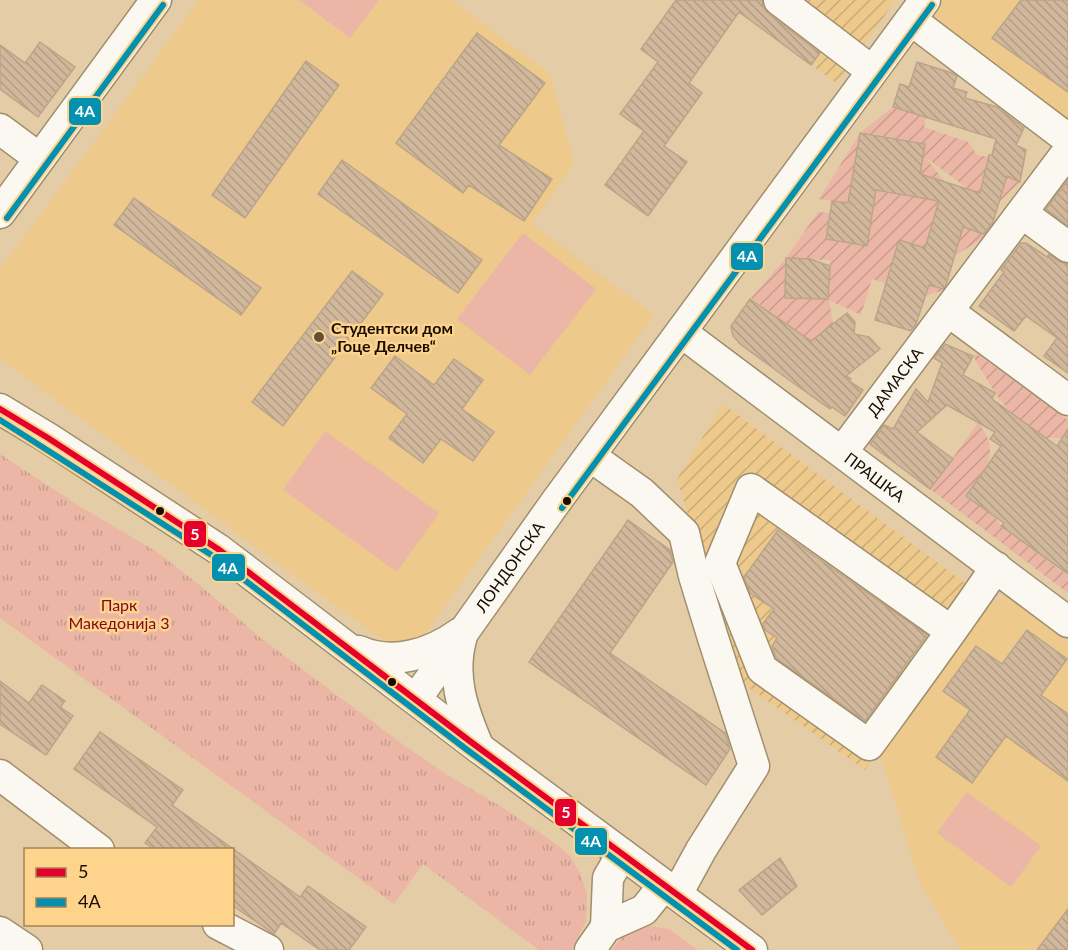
<svg xmlns="http://www.w3.org/2000/svg" width="1068" height="950" viewBox="0 0 1068 950" font-family="Lato,sans-serif">
	<defs>
		<pattern id="industrial-furrows" width="10" height="10" patternUnits="userSpaceOnUse" patternTransform="scale(1.5)"><rect width="10" height="10" fill="#edc98c"/><path d="M-1 1l2-2M0 10L10 0M9 11l2-2" fill="none" stroke="#caab77"/></pattern>
		<pattern id="grass-tufts" width="24" height="20" patternUnits="userSpaceOnUse" patternTransform="scale(1.5)"><rect width="24" height="20" fill="#ebb6a5"/><path d="M3 7l-1-3M5 7V3M7 7l1-3M15 17l-1-3M17 17v-4M19 17l1-3" fill="none" stroke="#c99b8c"/></pattern>
		<pattern id="garden-furrows" width="10" height="10" patternUnits="userSpaceOnUse" patternTransform="scale(1.5)"><rect width="10" height="10" fill="#ebb6a5"/><path d="M-1 1l2-2M0 10L10 0M9 11l2-2" fill="none" stroke="#c99b8c"/></pattern>
		<pattern id="building-back-hatch" width="6" height="6" patternUnits="userSpaceOnUse" patternTransform="scale(1.5)"><rect width="6" height="6" fill="#d1b89c"/><path d="M-1 5l2 2M0 0l6 6M5-1l2 2" fill="none" stroke="#b39d85"/></pattern>
	</defs>
	<rect width="100%" height="100%" fill="#e4cda6"/>
	<path fill="#edc98c" d="M199 0H452L550 74 574 163 532 224 654 315 425 634 416 642 386 643 0 359V269Z
		M935 0H1068V132L919 22Z
		M1005 596 1068 642V950H961L920 883 879 751 984 607Z"/>
	<path fill="url(#industrial-furrows)" d="M722 0H896L836 83Z
		M723 404 992 603 984 607 865 770 741 682 677 479Z"/>
	<path fill="url(#grass-tufts)" d="M0 454 76 504 157 552 203 588 262 639 405 746 446 774 505 809 552 841 570 856 581 875 587 895 586 921 572 950H539L423 864 394 904 0 618Z
		M649 926 669 929 698 950H612C622 935 632 928 649 926Z"/>
	<path fill="url(#garden-furrows)" fill-rule="evenodd" d="M893 107 926 117 924 127 968 142 977 155 988 157 986 166 1020 182 998 203 981 198 925 157 945 182 934 218 989 235 954 256 899 240 889 273 944 290 925 296 872 279 861 315 829 300 833 324 814 343 751 298 786 258 818 212 830 213 826 239 867 245 873 207 819 199 860 133ZM787 259 830 260 828 299 785 298Z
		M977 354 1068 420V442L1062 438H1046L1010 412 995 393 973 356Z
		M978 423C1003 453 984 470 966 496L994 516 1001 526 1068 576V593L930 489Z"/>
	<path fill="#ebb6a5" d="M299 0H379L350 38Z
		M523 233 596 289 530 375 457 319Z
		M325 431 439 513 397 572 283 490Z
		M967 792 1041 846 1011 887 937 833Z"/>
	<path fill="url(#building-back-hatch)" stroke="#bba589" stroke-width="1.5" d="M676 0H762L763 7 769 14 820 53 811 65 739 12 689 83 702 93 664 146 687 162 648 216 605 185 644 131 620 114 658 62 641 49Z
		M1021 0H1068V92L992 38Z
		M477 33 545 83 499 145 552 179 524 221 469 185 463 193 396 143Z
		M40 42 75 67 38 117 0 89V45L25 63Z
		M306 61 339 85 245 218 212 195Z
		M917 62 952 73 957 76 953 88 967 92 965 98 997 107 1024 128 1016 145 1026 150 1020 182 1007 176 993 222 984 234 963 227 946 285 943 289 929 285 916 324 911 331 875 320 899 240 925 248 939 201 876 190 867 246 826 239 832 201 848 203 860 133 925 144 920 174 980 193 989 155H992L996 139 893 107 900 84 909 87Z
		M342 160 482 260 458 293 318 194Z
		M1068 180V226L1046 209Z
		M134 198 261 288 241 315 114 225Z
		M1021 243H1026L1047 257 1049 254 1058 261 1068 264V373L1044 356 1057 338 1026 316 1014 331 979 306 1004 272 1001 270Z
		M786 258 810 259 830 266 828 299 785 298Z
		M352 271 383 294 283 426 252 402Z
		M750 299 811 341 847 313 855 322 854 334 869 337 880 349 846 376 851 379 849 381 863 390 845 416 832 407 830 409 792 382 740 344 733 336 731 326Z
		M945 344 973 356 963 375 995 393 992 399 1057 446 1068 429V574L1001 526 1004 523 966 496 1001 446 990 439 995 432 947 405 917 432 953 459 930 489 870 444 884 425 893 429 916 389 928 402 942 363 934 358Z
		M395 356 434 385 454 359 483 380 462 409 494 432 473 461 441 439 423 463 389 438 407 414 371 388Z
		M628 520 670 550 673 562 610 653 725 733 730 749 706 785 529 662Z
		M778 530 927 635 865 721 776 658 772 646 777 638 765 630 763 624 774 609 750 593 744 577Z
		M1027 630 1067 659 1041 695 1068 714V781L1006 736 972 783 936 757 970 710 943 691 976 646 1002 664Z
		M0 681 29 703 42 685 65 701 60 707 73 716 46 755 0 724Z
		M100 732 183 790 172 805 300 897 308 886 366 927 349 950H320L281 923 274 934 232 905V849H154L145 843 157 827 74 769Z
		M780 858 797 886 762 915 739 890Z
		M1068 909V950H1037Z"/>
	<g fill="none" stroke-linecap="round" stroke-linejoin="round">
		<g stroke="#a08e6e" stroke-width="33">
			<g id="minor">
				<path d="M779 0 872 71"/>
				<path d="M911 20 1068 139"/>
				<path d="M0 129 39 158"/>
				<path d="M0 213 156 0"/>
				<path d="M1022 213 1068 247"/>
				<path d="M948 311 1068 400"/>
				<path id="s1" d="M681 332 1068 622"/>
				<path d="M0 409 48 438 218 549 471 742 752 950"/>
				<path id="s2" d="M842 452 1068 151"/>
				<path d="M590 456 642 493 684 533 694 576 713 638 754 766 701 850 677 894"/>
				<path d="M951 631 751 489 720 563 762 669 869 745C912 686 955 628 996 567"/>
				<path d="M462 636C450 676 463 711 479 748"/>
				<path d="M359 651C393 666 431 654 460 633"/>
				<path id="s3" d="M416 699 555 503 925 0"/>
				<path d="M0 775 99 850"/>
				<path d="M218 924 268 950"/>
				<path d="M606 927 608 878 622 854"/>
				<path d="M0 932 27 950"/>
				<path d="M590 950 606 927 644 910 664 885"/>
			</g>
		</g>
		<use href="#minor" stroke="#fbf8f2" stroke-width="30"/>
		<g stroke="#fed38c" stroke-width="10">
			<path id="bus-1" d="M0 409 48 438 218 549 471 742 752 950"/>
		</g>
		<g stroke="#fed38c" stroke-width="10">
			<path id="bus-2" d="M7 218 163 5
				M0 420 213 556 466 749 737 950
				M562 508 932 5"/>
		</g>
		<use href="#bus-1" stroke="#e4002b" stroke-width="6"/>
		<use href="#bus-2" stroke="#0491af" stroke-width="6"/>
	</g>
	<circle fill="#5f503a" stroke="#fed38c" stroke-width="2" cx="319" cy="337" r="6"/>
	<g fill="#180c00" stroke="#fed38c" stroke-width="2">
		<circle cx="567" cy="501" r="5"/>
		<circle cx="160" cy="511" r="5"/>
		<circle cx="392" cy="682" r="5"/>
	</g>
	<g text-anchor="middle" stroke-width="5" stroke-linejoin="round" paint-order="stroke">
		<g font-size="16" font-weight="bold" fill="#180c00" stroke="#fed38c" text-anchor="start">
			<text x="331" y="334">Студентски дом<tspan x="331" dy="18">„Гоце Делчев“</tspan></text>
		</g>
		<g font-size="16" fill="#180c00" stroke="#fed38c">
			<text dy="6" stroke="none"><textPath href="#s2" startOffset="88">ДАМАСКА</textPath></text>
			<text dy="6" stroke="none"><textPath href="#s1" startOffset="242">ПРАШКА</textPath></text>
			<text dy="6" stroke="none"><textPath href="#s3" startOffset="162">ЛОНДОНСКА</textPath></text>
		</g>
		<g font-size="16" fill="#7d081f" stroke="#fed38c">
			<text x="119" y="611">Парк<tspan x="119" dy="18">Македонија 3</tspan></text>
		</g>
	</g>
	<g stroke="#fed38c" stroke-width="2">
		<rect x="68" y="97" width="34" height="29" rx="6" fill="#0491af"/>
		<rect x="730" y="242" width="34" height="29" rx="6" fill="#0491af"/>
		<rect x="183" y="520" width="24" height="28" rx="6" fill="#e4002b"/>
		<rect x="211" y="553" width="35" height="29" rx="6" fill="#0491af"/>
		<rect x="554" y="798" width="23" height="29" rx="6" fill="#e4002b"/>
		<rect x="574" y="827" width="34" height="29" rx="6" fill="#0491af"/>
	</g>
	<g font-size="16" text-anchor="middle" font-weight="bold" fill="#fff">
		<text x="85" y="117">4A</text>
		<text x="747" y="262">4A</text>
		<text x="195" y="540">5</text>
		<text x="228" y="574">4A</text>
		<text x="566" y="818">5</text>
		<text x="591" y="847">4A</text>
	</g>
	<rect x="24" y="848" width="210" height="78" fill="#fed38c" stroke="#a28354" stroke-width="1.5"/>
	<rect x="36" y="868" width="30" height="9" fill="#e4002b" stroke="#a28354" stroke-width="1.5"/>
	<text x="78" y="878" font-size="18" fill="#180c00">5</text>
	<rect x="36" y="898" width="30" height="9" fill="#0491af" stroke="#a28354" stroke-width="1.5"/>
	<text x="78" y="908" font-size="18" fill="#180c00">4A</text>
</svg>
